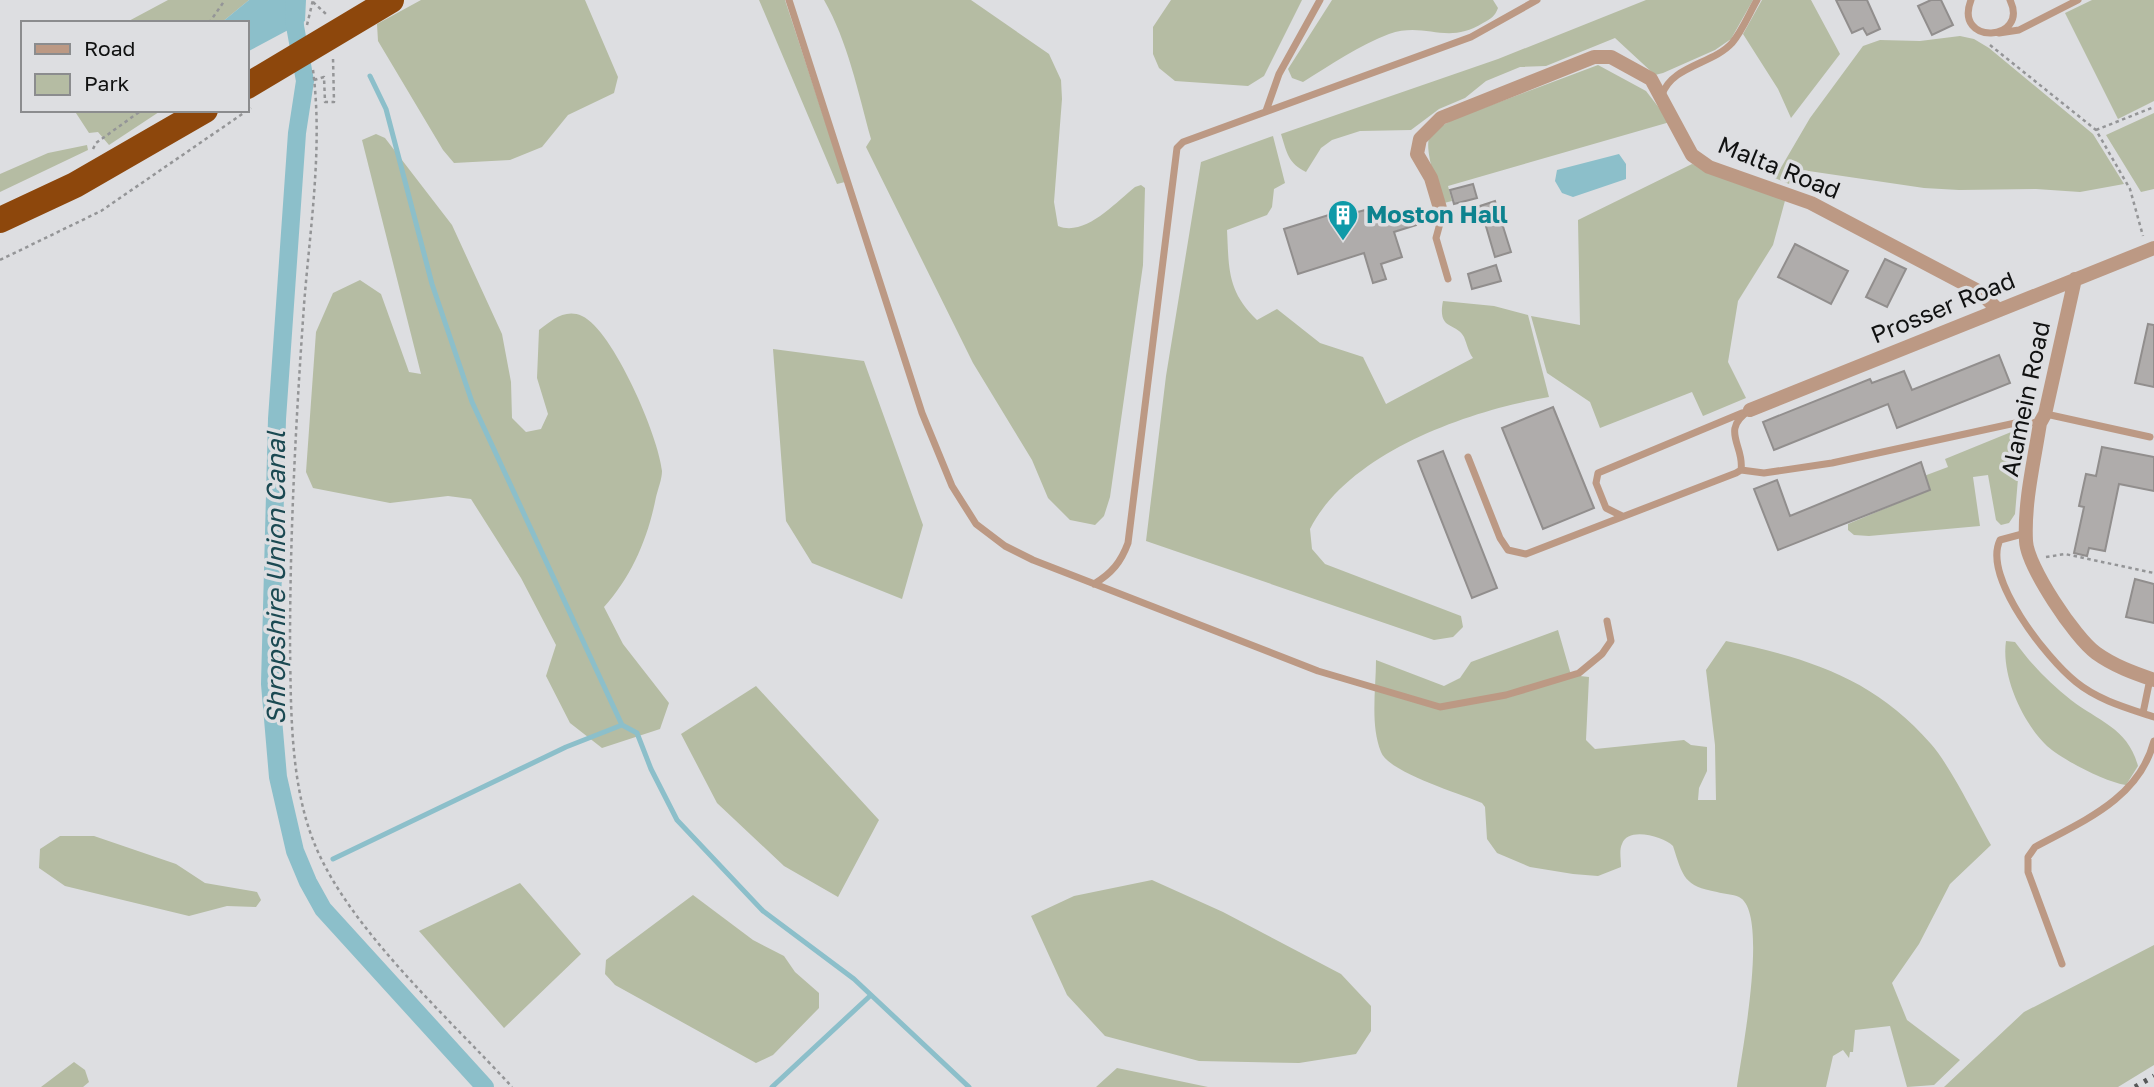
<svg xmlns="http://www.w3.org/2000/svg" width="2154" height="1087" viewBox="0 0 2154 1087" font-family="'Golos Text',sans-serif">
	<rect width="100%" height="100%" fill="#dddee1"/>
	<path fill="#b5bca3" d="M168 0H249L221 23H125Z
		M421 0H585L618 77 614 93 568 115 542 147 510 160 454 163 443 150 378 41 377 24Z
		M759 0H785L845 182 837 184Z
		M824 0H971L1049 54 1061 80 1062 99 1054 202 1058 226C1085 237 1115 203 1135 187L1141 185 1145 188 1143 265 1110 497 1104 516 1095 525 1070 520 1048 498 1032 460 973 363 866 147 871 139C858 92 848 42 824 0Z
		M1171 0H1302L1264 76 1248 86 1175 81 1159 68 1153 54V27Z
		M1332 0H1493L1498 8C1495 16 1491 19 1483 23 1446 46 1426 21 1389 34 1360 45 1330 65 1303 82L1292 78 1288 69Z
		M1646 0H1753L1731 39 1715 50 1663 73 1655 75 1615 38 1546 66 1520 67 1486 81 1465 98 1439 109 1411 130 1360 131 1332 140 1321 148 1306 172C1288 163 1287 153 1281 134L1498 59Z
		M1762 0H1811L1840 54 1791 118 1778 89 1743 34Z
		M2092 0H2154V101L2118 119 2065 13Z
		M1960 36 1974 39 1989 48 2093 134 2124 184 2080 192 2036 189 1959 190 1924 188 1795 169 1789 184 1775 178 1810 118 1863 46 1880 40 1920 41Z
		M1598 65 1646 91 1670 122 1448 186 1452 201 1444 203C1438 191 1423 147 1430 136 1435 128 1446 124 1454 119Z
		M74 110H162L109 145 98 132 89 133Z
		M2154 113V189L2141 192 2106 135Z
		M376 134 385 138 452 225 502 334 511 382 512 418 526 432 541 429 548 414 537 378 539 330C551 321 565 308 582 316 613 330 659 437 662 471 662 479 658 489 656 497 648 538 632 576 604 607L623 644 669 703 660 729 602 748 570 723 546 676 556 645 521 578 471 499 448 496 390 503 313 488 306 472 316 332 333 293 360 280 381 294 409 372 421 374 362 140Z
		M1273 136 1285 183 1274 189 1272 207 1267 215 1227 230C1229 269 1227 291 1257 320L1277 309 1320 343 1363 357 1386 404 1473 358C1468 351 1467 344 1464 337 1456 322 1437 331 1443 301L1494 306 1528 315 1549 397C1470 410 1349 452 1310 529L1312 549 1325 564 1461 616 1463 627 1453 637 1434 640 1146 541 1166 376 1201 162Z
		M87 145 88 150 0 192V174L48 153Z
		M1692 164 1786 197 1773 245 1738 301 1728 362 1746 398 1703 416 1692 392 1600 428 1590 402 1547 373 1531 316 1580 325 1578 220Z
		M773 349 864 361 923 525 902 599 812 563 786 521Z
		M2021 428 2028 431 2019 467 2015 514 2009 523 2001 525 1996 520 1988 475 1973 477 1980 526 1869 536 1854 535 1848 530V524L1929 490 1924 476 1948 467 1945 459Z
		M1558 630 1571 675 1589 677 1586 740 1595 749 1684 740 1691 745 1707 747V771L1699 788 1698 800H1716L1715 745 1706 670 1726 641C1808 658 1874 678 1931 744 1951 767 1975 817 1991 845L1950 884 1919 944 1892 983 1907 1020 1960 1060 1934 1085 1907 1087 1890 1026 1855 1030 1853 1052H1850L1849 1058 1843 1050 1833 1056 1826 1087H1737C1741 1056 1770 912 1739 897 1733 894 1724 894 1717 892 1684 886 1683 877 1673 846 1664 837 1628 826 1622 844 1619 850 1621 860 1621 867L1598 876 1573 874 1530 867 1497 853 1487 839 1485 807 1482 803C1461 794 1388 772 1381 752 1370 725 1376 689 1376 660L1444 686 1460 678 1471 662Z
		M2006 641 2015 642C2031 664 2049 683 2071 700 2098 721 2128 728 2138 766L2126 785C2105 782 2063 760 2047 746 2022 722 2001 675 2006 641Z
		M756 686 879 820 838 897 784 866 717 803 681 734Z
		M60 836H94L176 864 205 883 257 892 261 900 256 907 227 906 189 916 65 886 39 868 40 849Z
		M1152 880 1223 912 1341 974 1371 1006V1031L1356 1054 1299 1063 1199 1061 1105 1036 1067 995 1031 916 1074 896Z
		M520 883 581 954 504 1028 419 931Z
		M693 895 753 940 784 956 795 972 819 993V1008L773 1055 756 1063 615 985 605 974 606 960Z
		M2154 945V1065L2118 1087H1944L2024 1012Z
		M74 1062 85 1070 89 1082 83 1087H41Z
		M1117 1068 1208 1087H1096Z"/>
	<path fill="#8cbfca" d="M249 0H306L305 21 247 52V23H221Z
		M1619 154 1626 164V179L1573 197 1562 193 1555 181 1557 170Z"/>
	<g fill="none" stroke-linecap="round" stroke-linejoin="round">
		<path stroke="#8cbfca" stroke-width="5" d="M370 76 386 109 432 284 472 402 622 725 637 733 651 769 677 820 763 911 854 979 969 1087
			M333 859 566 747 622 725
			M772 1087 871 995"/>
		<path stroke="#8cbfca" stroke-width="18" d="M294 0 295 26 305 81 297 133 277 419 270 684 278 777 295 851 308 882 323 909 485 1087"/>
	</g>
	<path fill="#afacab" stroke="#918e8d" stroke-width="2" d="M1836 0H1867L1880 29 1867 35 1863 28 1852 33Z
		M1931 0H1941L1953 25 1932 35 1918 6Z
		M1473 184 1477 198 1454 204 1450 190Z
		M1495 201 1511 252 1495 257 1480 206Z
		M1365 210 1369 223 1411 210 1416 225 1394 232 1402 257 1381 264 1386 279 1373 283 1364 253 1298 274 1284 229 1335 213 1336 218Z
		M1795 244 1848 271 1831 304 1778 277Z
		M1885 259 1906 269 1887 307 1866 297Z
		M1496 265 1501 281 1472 289 1468 274Z
		M2148 324 2154 325V387L2135 383Z
		M1999 355 2010 383 1897 428 1888 404 1774 450 1763 422 1870 379 1872 383 1904 371 1912 390Z
		M1553 407 1594 508 1543 529 1502 428Z
		M2102 447 2154 457V491L2119 484 2105 551 2089 548 2087 556 2074 553 2084 507 2079 506 2086 474 2096 476Z
		M1443 451 1497 588 1472 598 1418 461Z
		M1921 462 1930 490 1778 550 1754 489 1777 480 1790 516Z
		M2135 579 2154 584V623L2126 617Z"/>
	<g fill="none" stroke-linecap="round" stroke-linejoin="round">
		<path stroke="#949597" stroke-width="2.5" stroke-dasharray="3.5 3.5" stroke-linecap="butt" d="M313 2 326 14
			M209 23 225 0
			M307 25 313 0
			M1990 45 2096 130 2130 189 2143 236
			M313 70C323 147 310 228 304 305 296 418 290 531 290 645 291 709 290 785 315 845 350 930 449 1018 512 1087
			M314 80 324 77 325 102H334L333 58
			M2096 130 2154 107
			M93 149 96 143 142 110
			M0 260 101 211 251 108
			M2046 557 2065 554 2154 573"/>
		<path stroke="#bc9984" stroke-width="7" d="M789 0 922 413 952 486 976 524 1005 546 1033 560 1318 671 1440 707 1506 695 1579 673 1602 654 1611 641 1607 621
			M1971 0C1953 46 2030 42 2010 0
			M1999 33 2019 30 2078 0
			M1662 95C1671 66 1713 64 1732 43 1742 31 1749 14 1757 0
			M1266 111 1279 74 1320 0
			M1442 216 1436 238 1448 279
			M2046 414 2150 437
			M1468 457 1500 538 1508 550 1526 554 1736 473 1741 470C1745 446 1719 430 1750 410
			M1741 470 1764 473 1832 463 2020 422 2040 423
			M1622 516 1606 508 1596 483 1598 473 1742 413
			M2026 533 2000 540C1982 577 2047 659 2076 682 2098 700 2127 708 2154 717
			M1094 584C1112 573 1121 562 1128 543L1177 148 1183 142 1471 37 1537 0
			M2143 713 2150 679
			M2062 964 2028 872V857L2035 847C2083 821 2139 799 2154 741"/>
		<path stroke="#bc9984" stroke-width="14" d="M1442 215 1431 178 1417 154 1420 139 1441 118 1594 57H1611L1651 79 1692 155 1709 167 1811 203 1980 292 1998 310
			M2075 279 2045 414 2040 423C2034 462 2024 502 2026 541 2027 566 2075 638 2096 653 2114 666 2134 673 2154 680
			M1750 410 2154 248"/>
		<path stroke="#8d470c" stroke-width="26" d="M247 86 391 0
			M0 220 75 185 205 110"/>
		<path stroke="#565758" stroke-width="5" stroke-dasharray="3.5 7" stroke-linecap="butt" d="M2135 1087 2154 1076"/>
	</g>
	<defs>
		<g id="building-pin" transform="scale(1.575)"><path d="M0 17L-7.5 6A9.5 9.5 0 1 1 7.5 6Z" fill="#0f9aa8" stroke="#dddee1"/><path d="M-4-6H4V6H1V3H-1V6H-4ZM-2.5-4.3h1.7v1.8h-1.7ZM.8-4.3h1.7v1.8H.8ZM-2.5-1h1.7V.8h-1.7ZM.8-1h1.7V.8H.8Z" fill="#fff"/></g>
	</defs>
	<g fill-rule="evenodd">
		<use href="#building-pin" x="1343" y="215"/>
	</g>
	<g text-anchor="middle" stroke-width="7" stroke-linejoin="round" paint-order="stroke">
		<g font-size="24" fill="#101111" stroke="#dddee1">
			<text transform="translate(1779 168) rotate(22)" y="8">Malta Road</text>
			<text transform="translate(1943 308) rotate(-22)" y="8">Prosser Road</text>
			<text transform="translate(2026 399) rotate(-78)" y="8">Alamein Road</text>
		</g>
		<g font-size="24" font-weight="bold" fill="#0d838f" stroke="#dddee1" text-anchor="start">
			<text x="1366" y="223">Moston Hall</text>
		</g>
		<g font-size="26" font-style="italic" fill="#1b4952" stroke="#dddee1">
			<text transform="translate(276 578) rotate(-90)" y="9">Shropshire Union Canal</text>
		</g>
	</g>
	<rect x="21" y="21" width="228" height="91" fill="#dddee1" stroke="#8b8c8e" stroke-width="2"/>
	<rect x="35" y="44" width="35" height="10" fill="#bc9984" stroke="#8b8c8e" stroke-width="2"/>
	<text x="84" y="56" font-size="21" fill="#101111">Road</text>
	<rect x="35" y="74" width="35" height="21" fill="#b5bca3" stroke="#8b8c8e" stroke-width="2"/>
	<text x="84" y="91" font-size="21" fill="#101111">Park</text>
</svg>
